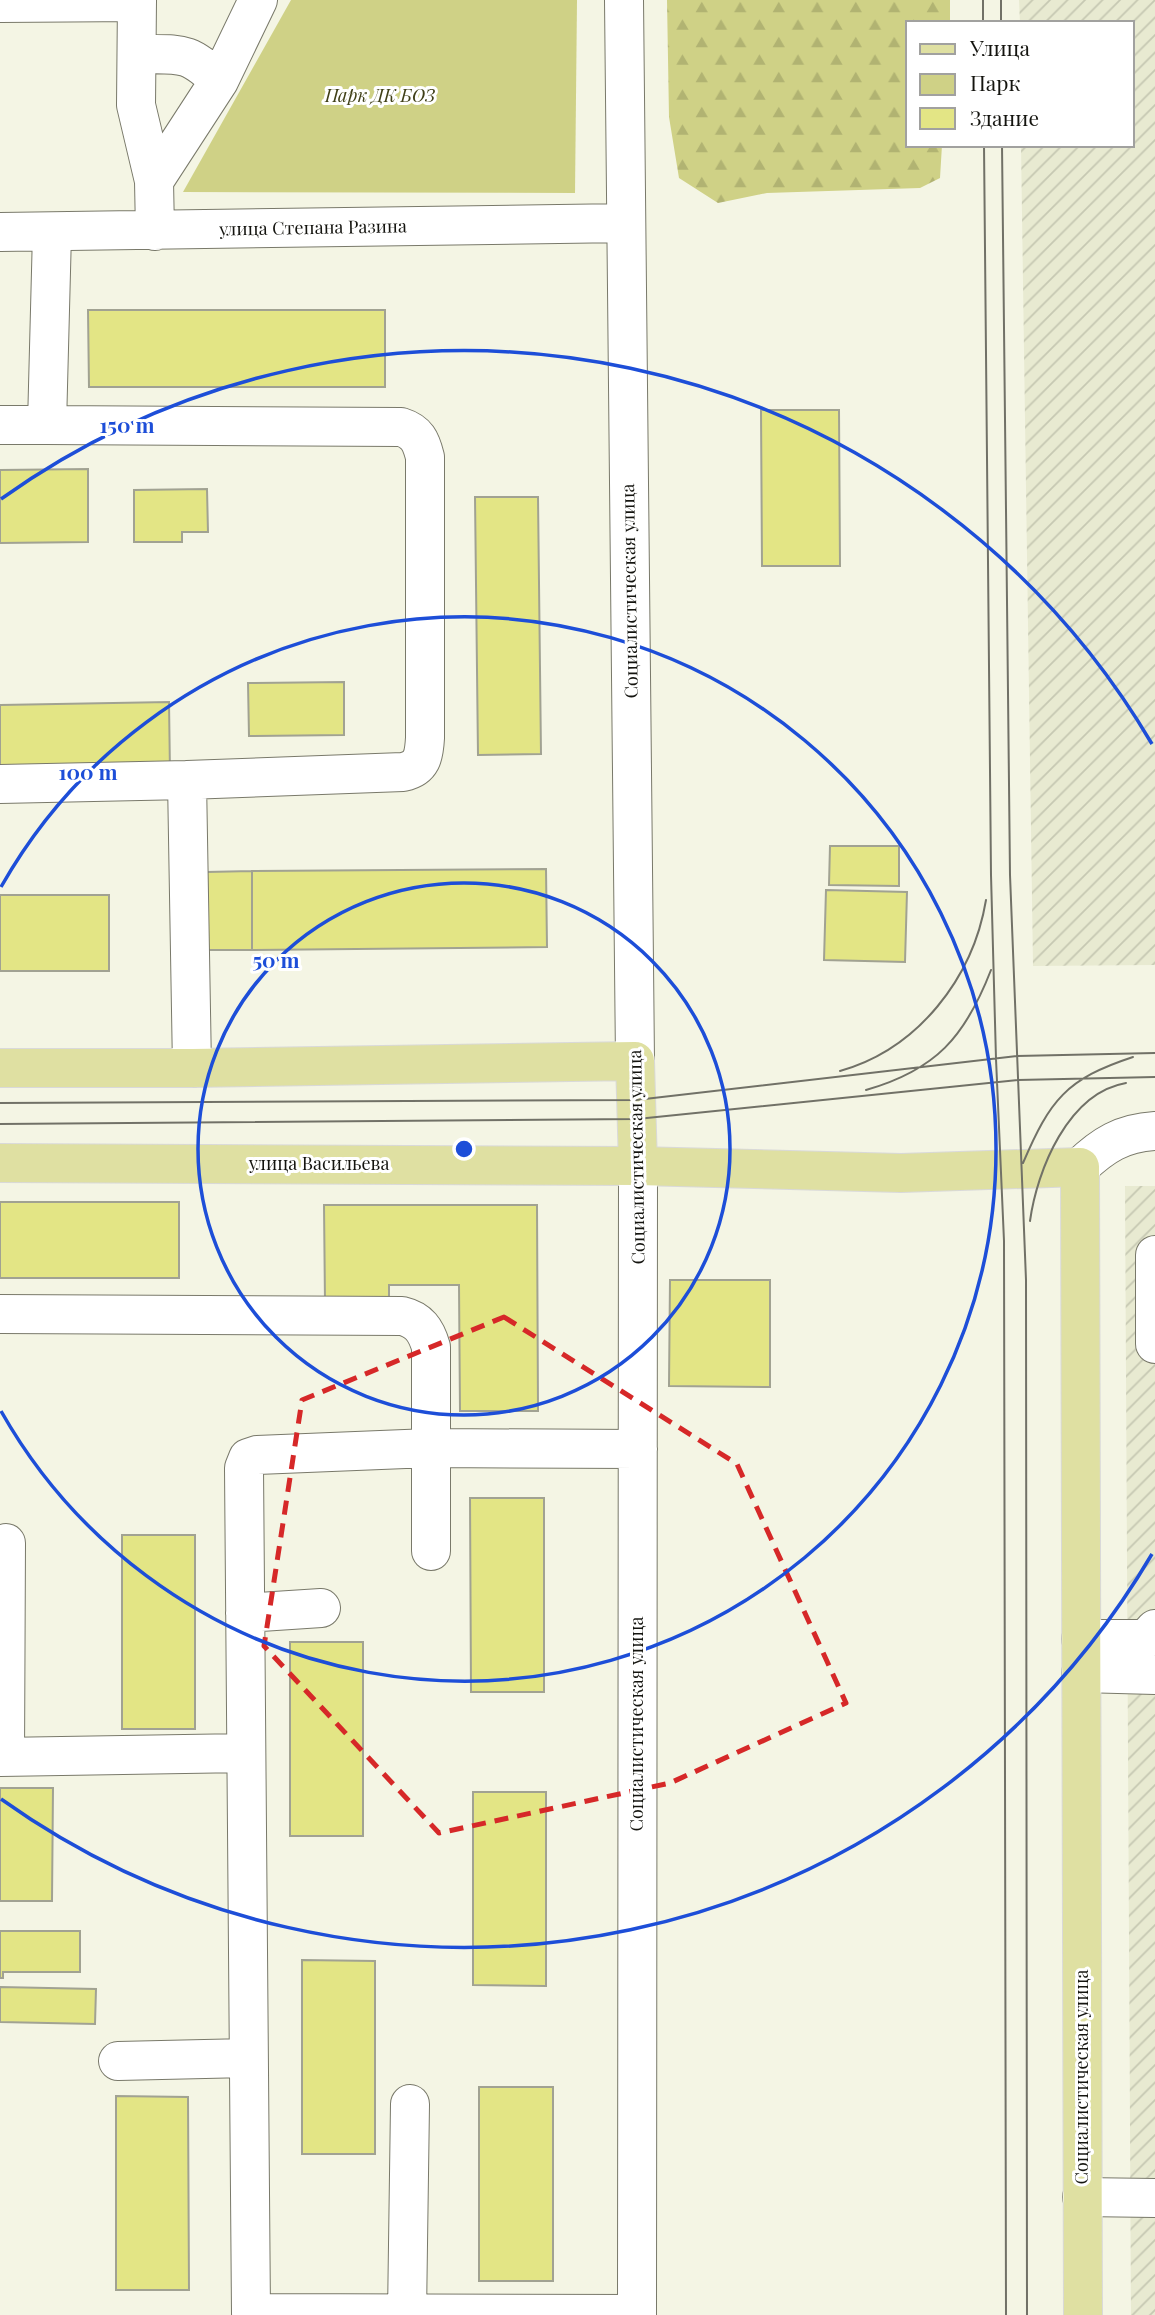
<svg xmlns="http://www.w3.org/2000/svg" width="1155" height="2315" viewBox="0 0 1155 2315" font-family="'Playfair Display',serif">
	<defs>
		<pattern id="industrial-furrows" width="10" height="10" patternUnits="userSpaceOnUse" patternTransform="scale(1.75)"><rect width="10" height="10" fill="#e8ead1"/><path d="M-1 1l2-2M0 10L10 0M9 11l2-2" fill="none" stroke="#c6c8b2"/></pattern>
		<pattern id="forest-firs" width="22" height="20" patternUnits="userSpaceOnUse" patternTransform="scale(1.75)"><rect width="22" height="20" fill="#cfd186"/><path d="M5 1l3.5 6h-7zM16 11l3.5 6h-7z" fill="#b1b372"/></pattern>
	</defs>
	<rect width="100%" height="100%" fill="#f4f5e4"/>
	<path fill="url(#industrial-furrows)" d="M1019 0H1155V965L1033 966 1021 145H1132V23H1020Z
		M1125 1186H1155V2315H1131Z"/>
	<path fill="url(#forest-firs)" d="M667 0H950V23H908V145H942L940 178 920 188 767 193 718 203 679 178 669 117Z"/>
	<path fill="#cfd186" d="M291 0H577L575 193 183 192Z"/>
	<path fill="#e3e585" stroke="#a1a292" stroke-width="2" d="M88 310H385V387H89Z
		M761 410H839L840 566H762Z
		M88 469V542L0 543V470Z
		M207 489 208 532H182V542H134V490Z
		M475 497H538L541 754 478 755Z
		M344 682V735L249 736 248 683Z
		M169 702 170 772 0 775V705Z
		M830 846H899V886L829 885Z
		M546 869 547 947 252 950V871Z
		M252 871V950H208L207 872Z
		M826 890 907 892 905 962 824 960Z
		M0 895H109V971H0Z
		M0 1202H179V1278H0Z
		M324 1205H537L538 1411H460L459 1285H389V1303H325Z
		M670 1280H770V1387L669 1386Z
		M470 1498H544V1692H471Z
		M122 1535H195V1729H122Z
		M290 1642H363V1836H290Z
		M0 1788H53L52 1901H0Z
		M473 1792H546V1986L473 1985Z
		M0 1931H80V1972H3V1978H0Z
		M302 1960 375 1961V2154H302Z
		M0 1987 96 1989 95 2024 0 2022Z
		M479 2087H553V2281H479Z
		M116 2096 188 2097 189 2290H116Z"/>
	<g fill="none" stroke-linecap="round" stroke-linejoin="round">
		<g stroke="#79796a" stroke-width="40">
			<path id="minor" d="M137 0 136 105 154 181
				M624 0 635 1061
				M0 3 137 2
				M137 54C179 55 187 49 219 81
				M155 231 154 181 219 81 258 0
				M0 232 626 223
				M52 233 47 425 401 427C417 432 421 441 425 457V738C424 756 422 768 403 772L187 780 192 1068
				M0 425H47
				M0 784 187 780
				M1080 1167C1103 1145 1122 1133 1155 1131
				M1155 1255V1344
				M0 1314 402 1316C419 1320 426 1330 431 1347V1551
				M245 1613 321 1608
				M1081 1639H1146L1155 1629
				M1081 1673 1155 1675
				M0 1757 246 1753
				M5 1757 6 1543
				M118 2061 248 2058
				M1082 2197 1155 2198
				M637 2314 251 2313 244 1468 248 1458 257 1455 430 1448 638 1449
				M407 2315 410 2104
				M637 2315 638 1166"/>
		</g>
		<g stroke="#d9d9d9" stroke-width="40">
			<path id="major" d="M0 1068H192L635 1061 638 1166
				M0 1163 638 1166 901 1173 1080 1167 1083 2315"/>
		</g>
		<use href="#minor" stroke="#fff" stroke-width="38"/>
		<use href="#major" stroke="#dfe0a2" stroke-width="38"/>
		<path stroke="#717167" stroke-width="2" d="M983 0V23
			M1001 0V23
			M984 145 991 875 996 1059 1004 1241 1006 2315
			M1002 145 1010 875 1026 1280 1027 2315
			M840 1071C918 1049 973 978 986 900
			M866 1090C936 1070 965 1037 991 970
			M0 1103 636 1100 1017 1056 1155 1053
			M0 1124 637 1119 1018 1080 1155 1077
			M1023 1163C1050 1100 1066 1079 1133 1057
			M1030 1221C1037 1170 1068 1093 1126 1083"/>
	</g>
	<path fill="none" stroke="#d62828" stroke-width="5" stroke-dasharray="14 9" stroke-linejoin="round" d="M504 1317 737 1464 846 1703 670 1783 439 1833 264 1646 302 1400Z"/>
	<g fill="none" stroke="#1d4ed8" stroke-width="3.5">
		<circle cx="464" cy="1149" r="266"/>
		<path d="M1 887A532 532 0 1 1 1 1411"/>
		<path d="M1152 1554A798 798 0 0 1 1 1799M1 499A798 798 0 0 1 1152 744"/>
	</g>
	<g text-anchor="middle" stroke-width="6" stroke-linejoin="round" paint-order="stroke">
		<g font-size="18" font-style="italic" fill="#404018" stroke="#fff">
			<text x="380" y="102">Парк ДК БОЗ</text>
		</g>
		<g font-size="18" fill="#14140f" stroke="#fff">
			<text transform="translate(313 228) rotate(-1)" y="6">улица Степана Разина</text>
			<text transform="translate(630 591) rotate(-91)" y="6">Социалистическая улица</text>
			<text transform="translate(637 1157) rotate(-91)" y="6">Социалистическая улица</text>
			<text x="319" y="1170">улица Васильева</text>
			<text transform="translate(637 1724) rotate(-90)" y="6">Социалистическая улица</text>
			<text transform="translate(1082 2077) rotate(-90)" y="6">Социалистическая улица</text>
		</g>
	</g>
	<circle cx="464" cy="1149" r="10" fill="#1d4ed8" stroke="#fff" stroke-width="3.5"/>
	<g font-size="21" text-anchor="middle" font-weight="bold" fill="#1d4ed8" stroke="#fff" stroke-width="6" stroke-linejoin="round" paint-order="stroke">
		<text x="127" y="433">150 m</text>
		<text x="88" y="780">100 m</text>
		<text x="276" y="968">50 m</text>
	</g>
	<rect x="906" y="21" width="228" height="126" fill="#ffffff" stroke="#a1a19f" stroke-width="2"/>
	<rect x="920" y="44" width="35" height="10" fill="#dfe0a2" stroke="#a1a19f" stroke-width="2"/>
	<text x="970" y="56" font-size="21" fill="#14140f">Улица</text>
	<rect x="920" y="74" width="35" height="21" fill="#cfd186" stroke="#a1a19f" stroke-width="2"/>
	<text x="970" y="91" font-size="21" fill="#14140f">Парк</text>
	<rect x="920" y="108" width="35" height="21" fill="#e3e585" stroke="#a1a19f" stroke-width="2"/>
	<text x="970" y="126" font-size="21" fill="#14140f">Здание</text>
</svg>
